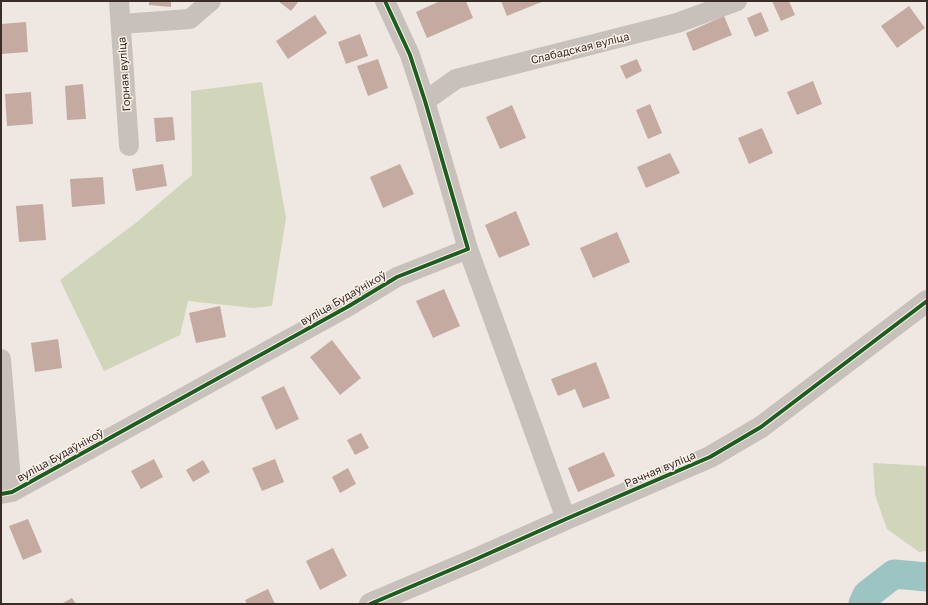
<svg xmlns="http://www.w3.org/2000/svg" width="928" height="605" viewBox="0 0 928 605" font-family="'Golos Text',sans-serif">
	<rect width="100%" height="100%" fill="#efe8e2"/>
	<path fill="#d1d5ba" d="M262 82 286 218 272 306 253 308 188 301 180 335 104 371 60 280 137 222 192 175 191 91Z
		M873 463 927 466V551L919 552 887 529 875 495Z"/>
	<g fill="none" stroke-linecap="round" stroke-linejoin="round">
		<path stroke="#9cc4c2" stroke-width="29" d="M863 604 867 595 894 574 927 577"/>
	</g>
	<path fill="#c5aaa2" d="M149 1H171V7L149 5Z
		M278 1H299L291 11Z
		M440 1H466L473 18 427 38 416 12Z
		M501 1H544L507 16Z
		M772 1H789L795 15 781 21Z
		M909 6 925 28 897 48 881 26Z
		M761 12 769 31 755 37 747 18Z
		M315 15 327 33 288 59 276 41Z
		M724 16 732 35 693 51 686 33Z
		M26 22 28 52 1 54V24Z
		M360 34 368 56 346 64 338 42Z
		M378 59 388 88 368 96 357 66Z
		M637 59 642 71 626 79 620 66Z
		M813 81 822 104 797 115 787 92Z
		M83 84 86 119 67 120 65 86Z
		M31 92 33 124 7 126 5 94Z
		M650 104 662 133 648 139 636 110Z
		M512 105 526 138 500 149 486 117Z
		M173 117 175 140 156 142 154 118Z
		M762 128 773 153 749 164 738 138Z
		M670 153 680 173 646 188 637 167Z
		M163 164 167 186 136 191 132 169Z
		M400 164 414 194 383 208 370 177Z
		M103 177 105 204 72 207 70 179Z
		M43 204 46 240 19 242 16 206Z
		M516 211 530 245 499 258 485 225Z
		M617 232 630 262 593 278 580 248Z
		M444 289 460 326 433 338 416 301Z
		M220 306 226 337 196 343 189 313Z
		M58 339 62 368 35 372 31 343Z
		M332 340 361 378 340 395 310 357Z
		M596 362 610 398 583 408 575 389 558 396 551 379Z
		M284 386 299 419 276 430 261 397Z
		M361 433 369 448 355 455 347 440Z
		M604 452 615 476 578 492 568 468Z
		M154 459 163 477 141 489 131 471Z
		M275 459 284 482 262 491 252 468Z
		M203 460 210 472 193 482 186 470Z
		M348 468 356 484 340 493 332 477Z
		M28 519 42 552 23 560 9 526Z
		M333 548 347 576 320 590 306 561Z
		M268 589 275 604H247L245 600Z
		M72 598 76 604H61Z"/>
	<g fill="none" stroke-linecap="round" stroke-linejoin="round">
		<path stroke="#c8c0ba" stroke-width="20" d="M119 1 129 146
			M121 24 190 19 211 1
			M425 101 456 79 677 23 737 1
			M468 249 566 519
			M1 359 12 492
			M1 494 12 492 349 306 397 277 468 249 425 101 410 55 385 1"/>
		<path stroke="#c8c0ba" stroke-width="22" d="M370 604 474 560 566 519 710 457 761 427 927 301"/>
		<g stroke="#fbf2e9" stroke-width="6">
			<path id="cycleway" d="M1 494 12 492 349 306 397 277 468 249 425 101 410 55 385 1
				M370 604 474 560 566 519 710 457 761 427 927 301"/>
		</g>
		<use href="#cycleway" stroke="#1b5e20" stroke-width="4"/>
	</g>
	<g text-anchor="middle" stroke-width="3" stroke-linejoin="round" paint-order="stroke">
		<g font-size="11" fill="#3a2d28" stroke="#fbf2e9">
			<text transform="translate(580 48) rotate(-14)" y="4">Слабадская вуліца</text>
			<text transform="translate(124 74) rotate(-94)" y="4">Горная вуліца</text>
			<text transform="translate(343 298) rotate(-30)" y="4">вуліца Будаўнікоў</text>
			<text transform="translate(60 455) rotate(-29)" y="4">вуліца Будаўнікоў</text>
			<text transform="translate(660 469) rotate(-23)" y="4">Рачная вуліца</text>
		</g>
	</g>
	<rect width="928" height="605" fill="none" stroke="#3a2d28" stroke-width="4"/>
</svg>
